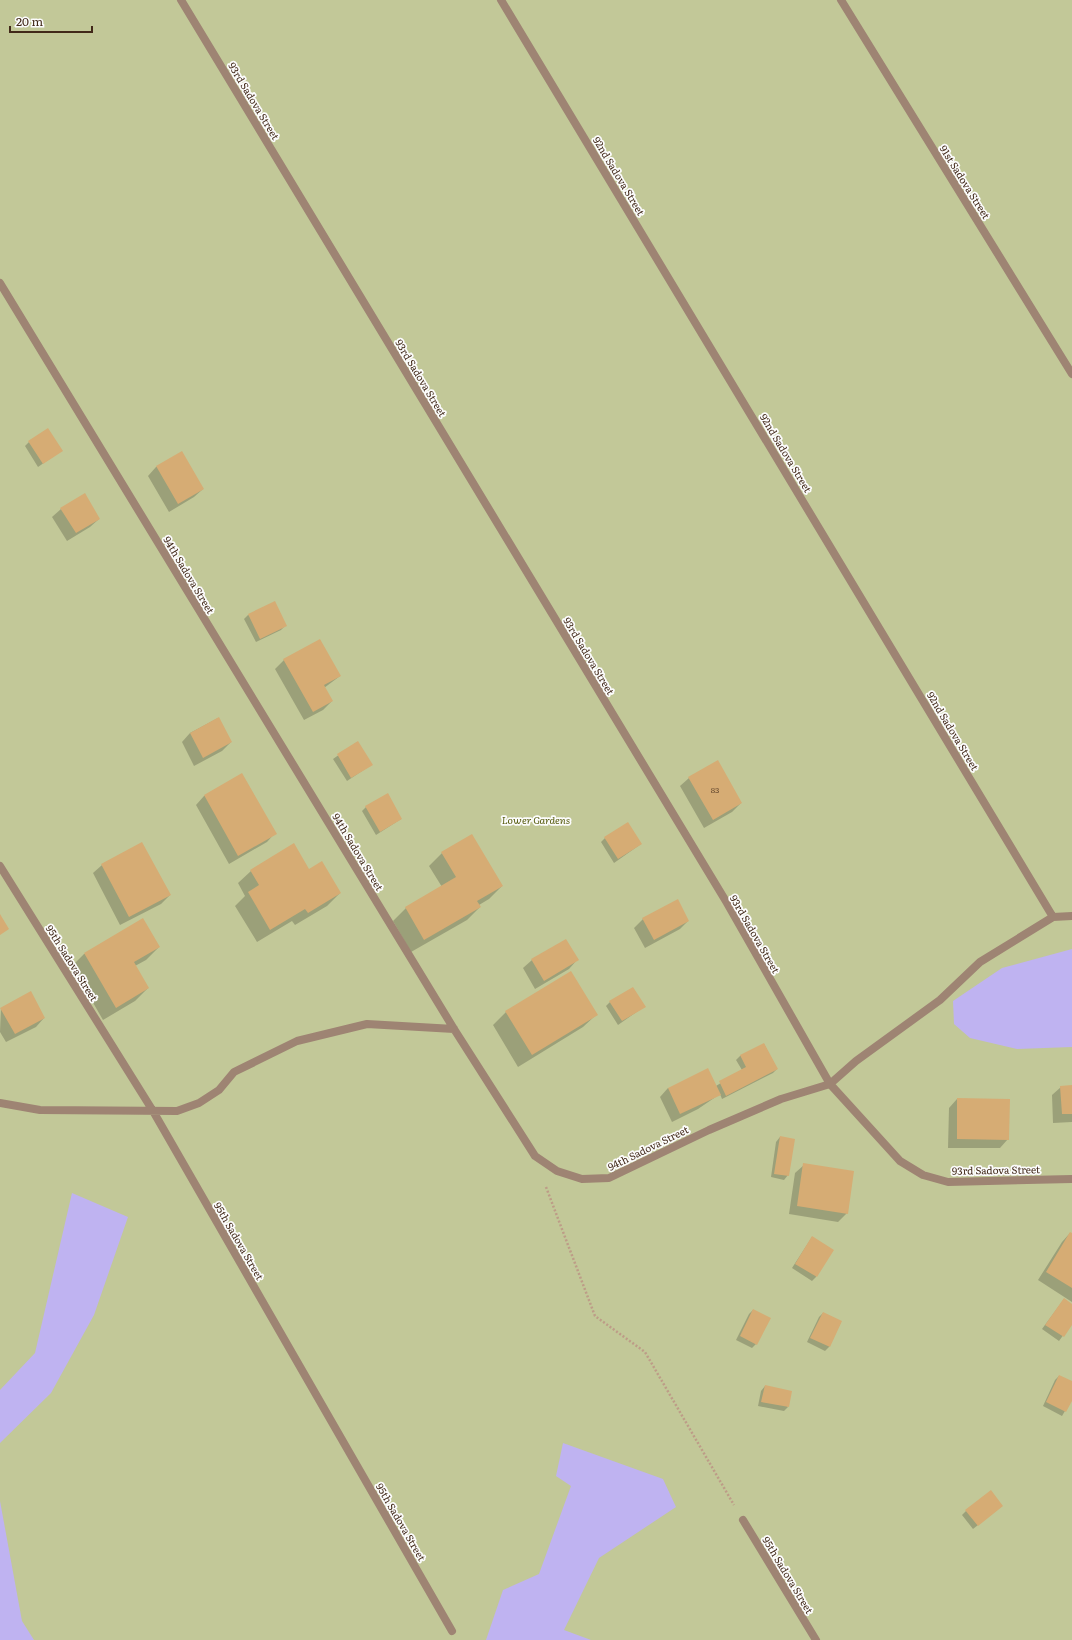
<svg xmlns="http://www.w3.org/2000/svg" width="1072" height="1640" viewBox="0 0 1072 1640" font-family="Literata,serif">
	<rect width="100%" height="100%" fill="#f8d2bb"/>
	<path fill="#c2c898" d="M0 0H1072V1640H0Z"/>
	<path fill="#bfb3f1" d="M1072 949V1047L1017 1049 970 1038 954 1024 953 1001 1002 968Z
		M72 1193 128 1217 94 1315 51 1393 0 1443V1390L35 1353Z
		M563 1443 663 1479 676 1507 599 1558 564 1630 591 1640H486L503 1590 539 1574 571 1486 556 1476Z
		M0 1501 22 1621 34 1640H0Z"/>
	<path fill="#0003" d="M29 442 61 451 38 467 25 446Z
		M182 453 203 489 194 497 169 512 148 476 156 467Z
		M61 509 99 519 90 527 67 541 52 517Z
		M248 615 285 626 281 630 256 642 244 619Z
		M284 660 340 676 324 688 332 701 323 710 304 720 275 669Z
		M218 718 231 742 222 751 194 766 182 742 190 733Z
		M357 742 371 765 347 781 333 759Z
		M242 775 275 833 267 842 229 864 196 805 204 796Z
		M689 778 741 803 732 812 704 828 680 786Z
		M366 807 401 819 376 835 362 811Z
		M605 838 641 844 614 863 601 842Z
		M442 853 502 886 489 899 479 905 480 907 467 920 411 952 393 921 406 908 442 887 429 866Z
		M102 865 170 895 161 904 120 925 93 873Z
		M251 871H309L340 893 327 906 295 925 292 921 257 942 235 906 245 896 238 883Z
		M643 919 688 921 680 929 645 948 634 928Z
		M159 947 146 960 135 966 148 988 135 1001 103 1020 72 966 84 954Z
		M532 960H577L569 969 535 989 523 968Z
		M610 1002 645 1006 618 1025 606 1006Z
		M1 1008 44 1018 36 1027 6 1042 0 1032Z
		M506 1012 596 1015 583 1027 518 1067 493 1025Z
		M764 1044 777 1069 773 1073 722 1099 720 1094 698 1109 672 1122 660 1097 668 1088 716 1086 742 1070 736 1060 740 1056Z
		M1072 1086V1122L1053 1123 1052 1095 1061 1087Z
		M957 1099 1008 1139 1000 1148H948L949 1108Z
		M780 1137 788 1175 784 1180 771 1177 776 1142Z
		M804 1165 847 1213 838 1222 789 1214 795 1173Z
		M1070 1233 1072 1234V1302L1038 1280 1062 1242Z
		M812 1237 816 1277 812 1281 792 1268Z
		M1064 1299 1072 1305V1323L1059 1341 1042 1329Z
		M753 1310 756 1344 752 1348 736 1340 749 1314Z
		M823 1313 841 1322 829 1347 825 1351 807 1342 819 1317Z
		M1059 1376 1072 1382V1399L1062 1416 1043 1406 1055 1380Z
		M765 1386 788 1407 784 1411 758 1406 761 1391Z
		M1002 1506 973 1529 962 1515 966 1511Z"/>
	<path fill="#d6ac74" d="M48 428 63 451 43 464 28 441Z
		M182 451 204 489 178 504 156 466Z
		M85 493 100 519 76 533 60 508Z
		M275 601 287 626 260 639 248 614Z
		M320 639 341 676 324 685 333 701 313 712 283 659Z
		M219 717 232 742 203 758 190 733Z
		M358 741 373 765 351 778 337 754Z
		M718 760 742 803 713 820 688 777Z
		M242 773 277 834 238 856 204 795Z
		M388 793 402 819 380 832 365 806Z
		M628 822 642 844 618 859 604 837Z
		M472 834 503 886 477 901 481 907 424 940 405 907 456 877 441 852Z
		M142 842 171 895 129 917 101 864Z
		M294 843 309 869 322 861 341 893 308 913 305 909 270 930 248 892 259 885 250 870Z
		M678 899 689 921 654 940 642 918Z
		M0 914 9 929 0 935Z
		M143 918 160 947 134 962 149 988 116 1008 84 953Z
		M566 939 579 960 544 981 531 959Z
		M571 971 598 1015 532 1055 505 1011Z
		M633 987 646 1007 622 1021 609 1001Z
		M31 991 45 1018 15 1034 0 1008Z
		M764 1043 778 1069 726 1096 719 1081 746 1067 740 1055Z
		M708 1068 721 1095 680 1114 668 1088Z
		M1072 1085V1114H1062L1060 1086Z
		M957 1098 1010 1099 1009 1140 957 1139Z
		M780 1136 795 1139 789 1176 774 1174Z
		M803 1163 854 1171 848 1214 797 1206Z
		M1070 1232 1072 1233V1288L1046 1272Z
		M812 1236 834 1250 817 1277 795 1264Z
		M1064 1298 1072 1304V1325L1064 1337 1045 1325Z
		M753 1309 771 1318 757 1345 740 1336Z
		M823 1312 842 1321 830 1347 810 1338Z
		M1059 1375 1072 1381V1401L1066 1412 1046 1402Z
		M765 1385 792 1391 789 1407 761 1402Z
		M991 1490 1003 1506 978 1526 965 1510Z"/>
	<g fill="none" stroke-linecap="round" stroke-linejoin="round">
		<path stroke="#bd9c87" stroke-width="2.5" stroke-dasharray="2 2" stroke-linecap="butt" d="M546 1187 595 1316 645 1352 734 1505"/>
		<path stroke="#9e8473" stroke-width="8" d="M181 0 727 903 830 1084 900 1161 923 1175 948 1182 1072 1179
			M501 0 1053 917
			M841 0 1072 374
			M0 283 454 1029 535 1156 557 1171 582 1179 609 1178 709 1130 781 1099 830 1084 856 1061 940 1000 980 962 1053 917 1072 916
			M0 866 153 1111 452 1631
			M0 1103 40 1110 177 1111 199 1103 219 1090 234 1072 297 1041 367 1024 454 1029
			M743 1520 816 1640"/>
	</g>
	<g text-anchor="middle" stroke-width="3.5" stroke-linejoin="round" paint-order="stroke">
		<g font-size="8" fill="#664a30">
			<text x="715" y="793">83</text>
		</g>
		<g font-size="10" fill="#412919" stroke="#fcfcfc">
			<text transform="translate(254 101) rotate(59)" y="4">93rd Sadova Street</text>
			<text transform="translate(619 176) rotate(59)" y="4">92nd Sadova Street</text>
			<text transform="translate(965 182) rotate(58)" y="4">91st Sadova Street</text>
			<text transform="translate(421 378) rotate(59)" y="4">93rd Sadova Street</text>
			<text transform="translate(786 453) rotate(59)" y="4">92nd Sadova Street</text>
			<text transform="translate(189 575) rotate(59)" y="4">94th Sadova Street</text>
			<text transform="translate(589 656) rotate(59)" y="4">93rd Sadova Street</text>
			<text transform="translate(953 731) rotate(59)" y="4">92nd Sadova Street</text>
			<text transform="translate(358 852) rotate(59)" y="4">94th Sadova Street</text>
			<text transform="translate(755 934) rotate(60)" y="4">93rd Sadova Street</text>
			<text transform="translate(72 963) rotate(58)" y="4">95th Sadova Street</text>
			<text transform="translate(648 1148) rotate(-26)" y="4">94th Sadova Street</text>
			<text transform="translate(996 1170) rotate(-1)" y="4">93rd Sadova Street</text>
			<text transform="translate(239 1241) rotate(60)" y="4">95th Sadova Street</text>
			<text transform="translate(401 1522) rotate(60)" y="4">95th Sadova Street</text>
			<text transform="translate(788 1575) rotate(59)" y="4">95th Sadova Street</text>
		</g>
		<g font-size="10" font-style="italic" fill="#555a0c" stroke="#fcfcfc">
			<text x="536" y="824">Lower Gardens</text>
		</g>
	</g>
	<path d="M10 26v6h82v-6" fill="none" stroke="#412919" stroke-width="2"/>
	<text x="16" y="26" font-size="12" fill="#412919" stroke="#fcfcfc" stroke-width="3" paint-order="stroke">20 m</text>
</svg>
